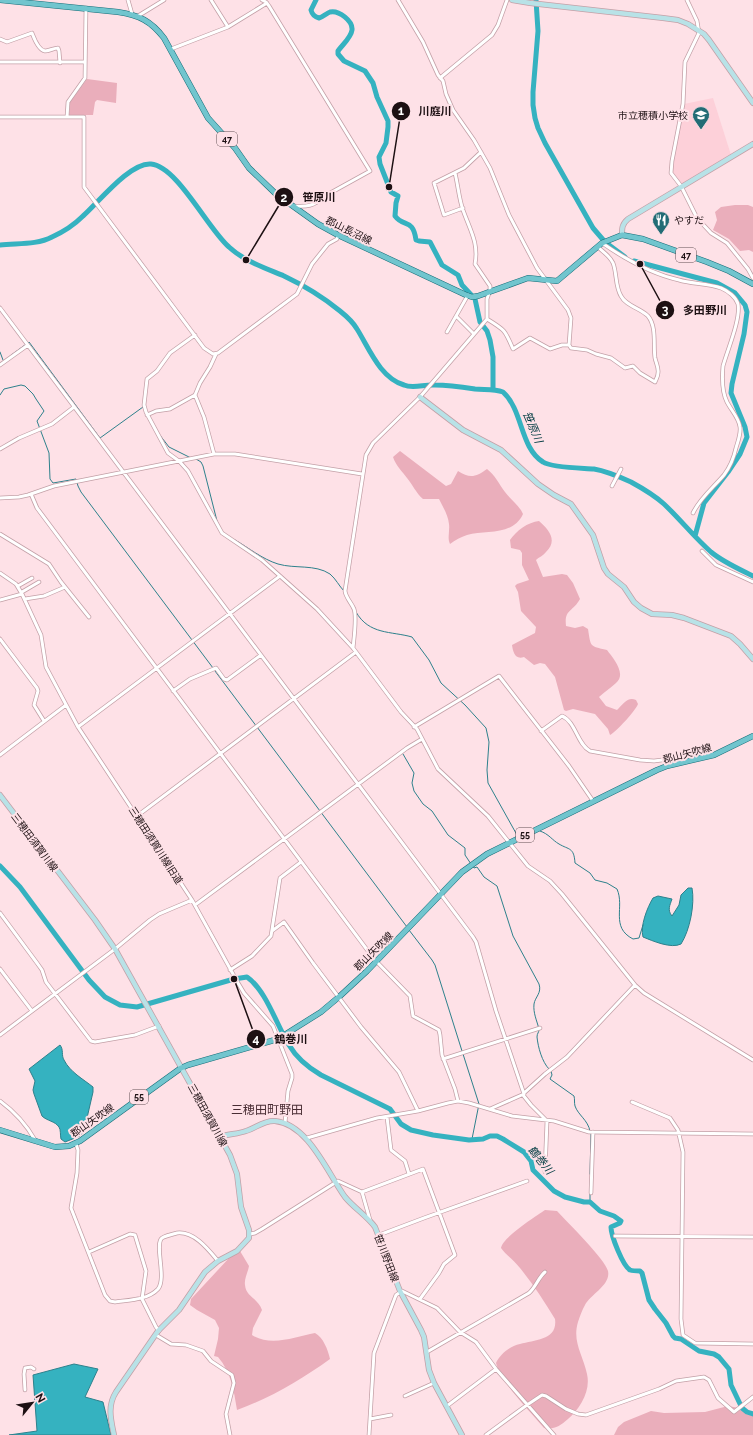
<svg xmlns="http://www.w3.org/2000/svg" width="753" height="1435" viewBox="0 0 753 1435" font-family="Raleway,'Noto Sans JP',sans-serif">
	<rect width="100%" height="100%" fill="#fee1e7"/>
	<path fill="#fdd0d9" d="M713 98 731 155 682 184 680 183 672 173V168L684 104Z"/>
	<path fill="#eaaebb" d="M87 79 117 83 116 103 97 100 95 102 93 115H69L70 102Z
		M735 205H748L753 207V252L749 250 740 251 729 239 713 230 717 220 715 212 721 207Z
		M400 451 446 486 451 484 458 471C470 479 476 477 487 469 495 475 499 484 505 492 511 500 519 505 523 514 513 536 486 530 467 535 461 537 455 540 450 544 447 538 450 531 449 524 448 515 443 507 439 499H423C416 493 413 485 407 478 402 471 396 466 393 457Z
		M539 521C549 530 558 540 546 552 543 556 539 557 536 560L543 577 562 574 567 575 573 583 580 599C573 612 564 609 566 626L575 628 583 626 588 629C591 647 589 646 607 650 613 658 627 674 616 683 611 688 604 692 599 697L606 706 617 710C623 704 628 696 636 700L638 704C636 710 616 732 610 735L608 729 595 714 573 709 566 711 564 710 555 677 545 664 540 663 534 665 524 657C515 660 513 652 512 645L535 633 536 627 521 611 518 592 515 586 517 584 529 580 522 565V553L520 550 511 548 510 540C516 531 528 522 539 521Z
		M545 1210 557 1211C568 1223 605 1259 608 1271 611 1285 591 1294 585 1305 582 1310 580 1316 578 1322 572 1342 583 1355 587 1374 591 1391 580 1409 568 1419 560 1426 554 1430 544 1428 529 1410 502 1384 496 1363 500 1354 510 1346 520 1344 535 1340 558 1340 555 1319 544 1301 533 1284 520 1268 514 1260 506 1255 501 1248 503 1237 535 1217 545 1210Z
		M240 1251 249 1266C248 1272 244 1279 245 1285 246 1297 258 1298 262 1310L253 1328 252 1335C271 1347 295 1337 315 1333 323 1337 328 1350 330 1359 301 1380 270 1398 237 1410 234 1391 231 1372 218 1357L214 1356 218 1339 219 1328 215 1320 197 1310 190 1305 191 1299 230 1257Z
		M728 1406 739 1408 753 1416V1435H614L618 1427 624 1422 651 1411 664 1413 705 1412Z"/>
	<path fill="#35b2c0" stroke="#2e818c" d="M688 888H692C695 904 690 930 681 944 671 949 653 941 643 937 640 926 647 908 653 898L658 896 672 899C670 905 667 910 672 916L679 905 681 895Z
		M60 1045C64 1050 61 1055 64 1060 70 1072 83 1079 93 1087V1092L84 1131 80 1136 65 1142 61 1139C60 1135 61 1130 59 1127 55 1121 47 1121 42 1116L34 1094 33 1090 35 1081 29 1069Z
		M74 1364 98 1369 85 1397 103 1402 111 1435H9L37 1431 33 1375Z"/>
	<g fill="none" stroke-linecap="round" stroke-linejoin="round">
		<path stroke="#2e818c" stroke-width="1" d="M28 343 29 342 100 438 143 407
			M0 352 3 360
			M10 356 25 345
			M0 395 4 389 21 385 25 386 33 394 36 399 44 411 37 421 49 453 50 479 53 483 76 479 78 486 81 492 213 668
			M159 434 169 447 191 458
			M196 459 201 462 203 466 217 521
			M235 540C249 548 262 559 278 564 295 569 315 564 330 574 336 579 339 586 344 591
			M356 612C369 635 391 631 412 637L429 660 441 683 465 705 486 728 489 742 487 770 488 783 517 835 532 829
			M215 671 407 927
			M403 754 414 773 412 783 414 791 423 804 432 811 448 835 465 848V855L471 864
			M540 831C549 834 552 840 559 844 569 850 574 847 575 863L590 873 595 880 607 883 617 889C625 907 610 927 633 939L639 938 643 925
			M473 866 474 868 477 867 484 877 497 886 513 936 539 984C542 993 535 997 534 1004 533 1013 537 1021 539 1029 539 1033 537 1033 537 1037 538 1047 542 1062 549 1069
			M409 930 432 960 435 965 462 1051
			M463 1054 479 1104 472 1139
			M551 1071 552 1075 550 1079 574 1096C575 1100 574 1102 575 1106 578 1115 588 1120 590 1131
			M590 1174 591 1134
			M590 1202V1194"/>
		<path stroke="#35b2c0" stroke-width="5" d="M316 0 311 10C312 14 315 17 319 18 323 17 327 13 330 12 339 10 353 21 352 30 351 38 342 45 338 51V54L344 61 365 71 373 83 377 97 388 121V127L386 143 379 157 380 164 391 192 398 196 396 203 395 216C404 228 413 218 416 240L419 241 430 242 442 265 458 275 462 285 475 299 480 322 487 331 490 340 493 357V390
			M536 0 538 31 533 92V105L535 118 538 128 545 143 593 228 605 242 625 257
			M0 245C17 243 37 245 52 237 63 232 74 225 83 216 98 203 130 162 151 164 177 166 208 229 229 247 244 261 265 268 284 276 303 285 323 297 340 311 345 315 353 322 357 329 369 348 380 378 404 385 413 389 425 384 435 385 448 385 462 387 475 389 484 390 494 389 503 392 523 410 520 448 543 462 552 468 582 468 594 469 606 471 620 477 631 482 642 488 654 495 664 504 680 519 694 537 711 552 723 562 739 569 753 576
			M634 261 717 283 735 293 745 305 747 312 744 334 732 384 731 393 745 427 747 437 740 454 728 472 704 503 695 536
			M0 866 20 887 89 980 105 997 120 1005 137 1007 234 979 247 977C266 990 277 1026 289 1045 296 1057 309 1068 321 1075L390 1109 401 1124 411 1130 433 1135 469 1140 483 1139 490 1136H497L503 1139 524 1152 531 1161 533 1170 554 1191 565 1197 584 1202H590L600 1211 614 1216 621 1221 620 1223 611 1227C611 1236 623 1266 630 1270 633 1271 637 1271 640 1271L642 1273 649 1300 655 1309 666 1323 673 1336 675 1338 681 1339 699 1351 714 1354 719 1357 729 1369 731 1385 742 1408 747 1412 753 1414"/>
		<g stroke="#c3a0a7" stroke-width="4.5">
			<path id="street" d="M128 0 132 14
				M211 0 228 27
				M262 0 266 2 269 6 370 171 323 197C315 206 306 207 294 206
				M398 0 423 42 438 75 443 81 446 94 453 110 474 140 490 168 509 215 537 268 568 310 571 318 569 345
				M687 0 697 21 699 33 685 62 683 104 672 161 671 173 681 186 697 218 711 233 727 243 748 269 753 278
				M138 16 164 0
				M0 39 7 42 32 33C34 38 38 50 45 51 49 51 54 48 58 48L59 51 60 63
				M171 49 228 27 267 3
				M0 62H85
				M440 78 492 35 498 25 507 0
				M0 117H84V187L204 348 213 354 218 353 297 294 312 264 328 244 337 239 338 235
				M67 117 68 102 85 78 86 8
				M463 208 444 215 434 183 464 168 481 152
				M602 243C625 259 652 274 679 280 692 284 708 283 721 288 728 291 736 297 738 304 741 319 727 351 723 366 722 377 722 392 727 402 731 410 739 418 740 427 741 434 738 441 736 448 734 457 730 467 724 475 713 488 700 498 693 513
				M0 308 473 937 476 942 496 1011 524 1094 490 1109
				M457 317 474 334
				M487 319C505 330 505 330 513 349L530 338 550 349 562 345H569L571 348 587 350 596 354 611 358 625 368 633 366 640 373 655 382C656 379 658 377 658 373 659 368 656 363 655 358 653 345 657 327 648 316 640 308 626 306 621 296 615 286 617 273 613 263 610 256 603 252 598 247
				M447 332 468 295
				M195 335 170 353 157 371 147 379 144 405 146 412 168 453 179 461 188 471 222 533 262 560 317 609 353 648 401 712 417 729 438 769 488 816 528 866 550 881 562 894 635 985 644 993 753 1060
				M0 365 28 345
				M195 395 200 383 210 367 216 354
				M147 415 156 411 170 409 195 395 204 417 214 454
				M0 449 19 438 52 424 74 407
				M612 486 621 469
				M31 494 37 508 374 959 410 996 413 1016 439 1030 440 1035 442 1055 455 1089 458 1101
				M0 498 19 497 28 495 54 486 214 454H235L362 474
				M0 534 49 564 61 582 89 617
				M702 551 716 565 753 582
				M0 573 16 584 22 594 41 635 46 667 78 727 192 900 238 983 244 993 273 1026 292 1074V1078L288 1091 285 1123
				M18 586 32 578
				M22 592 39 582
				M25 599 44 596 65 587
				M0 600 22 594
				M0 639 37 688 38 691 34 705 44 721
				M353 648C354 638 357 617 354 609 351 602 346 598 345 591L366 455 373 443 420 397 487 319V299L490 290V286L475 264C479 243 470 230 463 210 459 199 458 185 455 173
				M173 691 190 679 216 668 224 679 227 680 261 655
				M78 727 280 576
				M414 727 499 676 569 766 593 801
				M541 731 562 716C576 722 577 744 590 751L640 760 654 761 670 759 676 764
				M0 755 66 705
				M137 816 356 652
				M195 905 407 748 422 739
				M0 913 37 963 42 970 46 982 91 1041 95 1042 135 1035 159 1026
				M272 931 284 922 313 963 361 1027 399 1072 418 1111
				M0 969 32 1011
				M230 970 252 956 271 936 280 878 301 862
				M0 1035 115 949 150 920 159 914 192 900
				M443 1059 540 1028
				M524 1093 545 1074 567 1057 635 985
				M523 1095 531 1105 547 1121 545 1172
				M0 1101C15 1112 26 1124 35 1140
				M632 1102 670 1118 678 1130 683 1152 681 1319 683 1335 695 1343 753 1344
				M387 1117 391 1150 405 1161 409 1174
				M307 1138 377 1118 418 1111 448 1103 458 1101 469 1103 512 1116 554 1121 589 1132 753 1134
				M76 1144 78 1150 77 1173 71 1208 105 1295 110 1301 115 1302C129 1300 148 1300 158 1289 167 1278 154 1244 162 1238 165 1236 173 1234 177 1233 194 1231 208 1249 218 1261
				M362 1192 423 1169 455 1255 444 1264 439 1273 420 1299
				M591 1193 593 1132
				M250 1234 255 1233 262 1229 338 1181 362 1192 370 1220
				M379 1235 424 1218 527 1181
				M615 1236 753 1237
				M89 1252 130 1234 135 1235 146 1271 142 1299 156 1327 159 1331
				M156 1335 171 1344 186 1345 203 1351 211 1361 232 1375 234 1383 226 1414 230 1435
				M427 1352 529 1293C536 1287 538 1278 545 1272
				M25 1390 24 1374 25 1368 31 1367 34 1369
				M405 1396 434 1383
				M447 1406 496 1369
				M370 1419 391 1415
				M369 1435 374 1353 396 1295 402 1291 437 1308 460 1332 476 1342 496 1369 554 1435
				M486 1435 527 1405 542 1395 546 1396 566 1409 578 1414 586 1415 659 1389 676 1381 704 1377 709 1380 718 1398 734 1412 753 1397"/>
		</g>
		<g stroke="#c3a0a7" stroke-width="6">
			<path id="secondary" d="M512 0 530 3 663 18 678 20 688 24 704 34 709 40 753 103
				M622 235C622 228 622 224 628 219L753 144
				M420 397 463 430 501 450 538 484 554 495 571 504 593 535 604 568 608 574 624 587 634 602 641 608 652 614 672 615 684 618 731 636 740 644 753 659
				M0 795 95 920 115 949 230 1155 237 1174 241 1207 249 1230V1238L237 1251 218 1261 205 1272 179 1310 158 1331 116 1392C107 1406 111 1420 114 1435
				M219 1137C228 1134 238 1134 246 1131 256 1128 264 1120 275 1121 308 1124 327 1172 345 1197 354 1208 367 1216 375 1227L400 1291 421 1330 424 1337 429 1370 434 1383 462 1435"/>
		</g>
		<g stroke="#166d78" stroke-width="6">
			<path id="primary" d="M0 0 118 12C139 15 151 21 164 38L208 118 235 148 249 168 276 194 318 224 338 235 466 295 472 297 478 296 528 278 557 281 602 243 622 235 643 239 707 262 729 271 753 284
				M0 1130 55 1147 69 1146 80 1141 181 1068 188 1065 278 1039 321 1012 340 996 367 971 462 872 487 854 657 770 667 766 714 755 753 736"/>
		</g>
		<use href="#street" stroke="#fff" stroke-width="3"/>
		<use href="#secondary" stroke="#b8e2e7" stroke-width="4.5"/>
		<use href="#primary" stroke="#71c5ce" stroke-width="5"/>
	</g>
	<defs>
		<g id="school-pin" transform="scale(0.9)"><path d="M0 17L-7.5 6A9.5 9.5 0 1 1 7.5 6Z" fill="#226c75" stroke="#fee1e7"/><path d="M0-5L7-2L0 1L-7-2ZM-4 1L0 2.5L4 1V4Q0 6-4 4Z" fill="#fff"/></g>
		<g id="restaurant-pin" transform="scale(0.9)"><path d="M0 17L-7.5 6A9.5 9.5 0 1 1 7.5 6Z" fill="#226c75" stroke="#fee1e7"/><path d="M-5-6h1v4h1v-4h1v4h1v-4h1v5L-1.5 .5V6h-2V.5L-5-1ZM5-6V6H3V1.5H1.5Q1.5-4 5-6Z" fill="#fff"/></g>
	</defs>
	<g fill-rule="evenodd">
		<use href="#school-pin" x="701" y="115"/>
		<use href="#restaurant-pin" x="661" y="220"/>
	</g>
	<g text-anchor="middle" stroke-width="4" stroke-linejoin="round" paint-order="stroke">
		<g fill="#fee1e7" stroke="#604f53" stroke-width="1">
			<rect x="217" y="132" width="20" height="14" rx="3"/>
			<rect x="676" y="248" width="20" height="14" rx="3"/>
			<rect x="516" y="828" width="18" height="14" rx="3"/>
			<rect x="130" y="1090" width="18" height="14" rx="3"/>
		</g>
		<g font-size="9" font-weight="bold" fill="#1d1013">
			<text x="227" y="142">47</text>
			<text x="686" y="258">47</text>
			<text x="525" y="838">55</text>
			<text x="139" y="1100">55</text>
		</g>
		<g font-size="10" fill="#1d1013" stroke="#fee1e7" text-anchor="end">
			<text x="688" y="119">市立穂積小学校</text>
			<text x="674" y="224" text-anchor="start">やすだ</text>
		</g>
		<g font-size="10" fill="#1d1013" stroke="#fee1e7">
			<text transform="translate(349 230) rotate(26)" y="4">郡山長沼線</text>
			<text transform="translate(687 753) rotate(-15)" y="4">郡山矢吹線</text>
			<text transform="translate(35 842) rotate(53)" y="4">三穂田須賀川線</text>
			<text transform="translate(156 845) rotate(57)" y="4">三穂田須賀川線旧道</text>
			<text transform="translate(373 951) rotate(-45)" y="4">郡山矢吹線</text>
			<text transform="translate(208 1115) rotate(61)" y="4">三穂田須賀川線</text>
			<text transform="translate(92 1120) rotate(-35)" y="4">郡山矢吹線</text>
			<text transform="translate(387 1258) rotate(69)" y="4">笹川野田線</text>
		</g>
		<g font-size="11" font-style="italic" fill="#013b41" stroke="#fee1e7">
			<text transform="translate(533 427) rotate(67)" y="4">笹原川</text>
			<text transform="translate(541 1160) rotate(51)" y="4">鶴巻川</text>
		</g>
		<g font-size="12" fill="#492d34" stroke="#fee1e7">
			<text x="267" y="1114">三穂田町野田</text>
		</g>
	</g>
	<path fill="none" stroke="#1d1013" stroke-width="1.5" d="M389 187L401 111M246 260L284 197M640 264L665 310M234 979L256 1039"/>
	<g fill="#1d1013" stroke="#fee1e7" stroke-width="1.5">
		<circle cx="389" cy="187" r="4"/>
		<circle cx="246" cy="260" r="4"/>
		<circle cx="640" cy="264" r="4"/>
		<circle cx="234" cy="979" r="4"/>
		<circle cx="401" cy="111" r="10"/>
		<circle cx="284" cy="197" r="10"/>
		<circle cx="665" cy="310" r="10"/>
		<circle cx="256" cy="1039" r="10"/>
	</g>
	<g font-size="12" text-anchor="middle" font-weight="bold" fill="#fff">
		<text x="401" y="115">1</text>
		<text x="284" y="202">2</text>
		<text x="665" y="314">3</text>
		<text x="256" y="1043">4</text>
	</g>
	<g font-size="11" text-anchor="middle" font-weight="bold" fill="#1d1013" stroke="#fee1e7" stroke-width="4" stroke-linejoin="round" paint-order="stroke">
		<text x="435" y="115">川庭川</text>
		<text x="319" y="201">笹原川</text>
		<text x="705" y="314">多田野川</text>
		<text x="291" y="1043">鶴巻川</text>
	</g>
	<g transform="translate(32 1403) rotate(60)" stroke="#fee1e7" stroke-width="3" paint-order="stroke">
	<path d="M0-3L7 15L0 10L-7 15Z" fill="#1d1013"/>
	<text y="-6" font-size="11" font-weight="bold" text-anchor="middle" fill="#1d1013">N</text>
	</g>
</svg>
